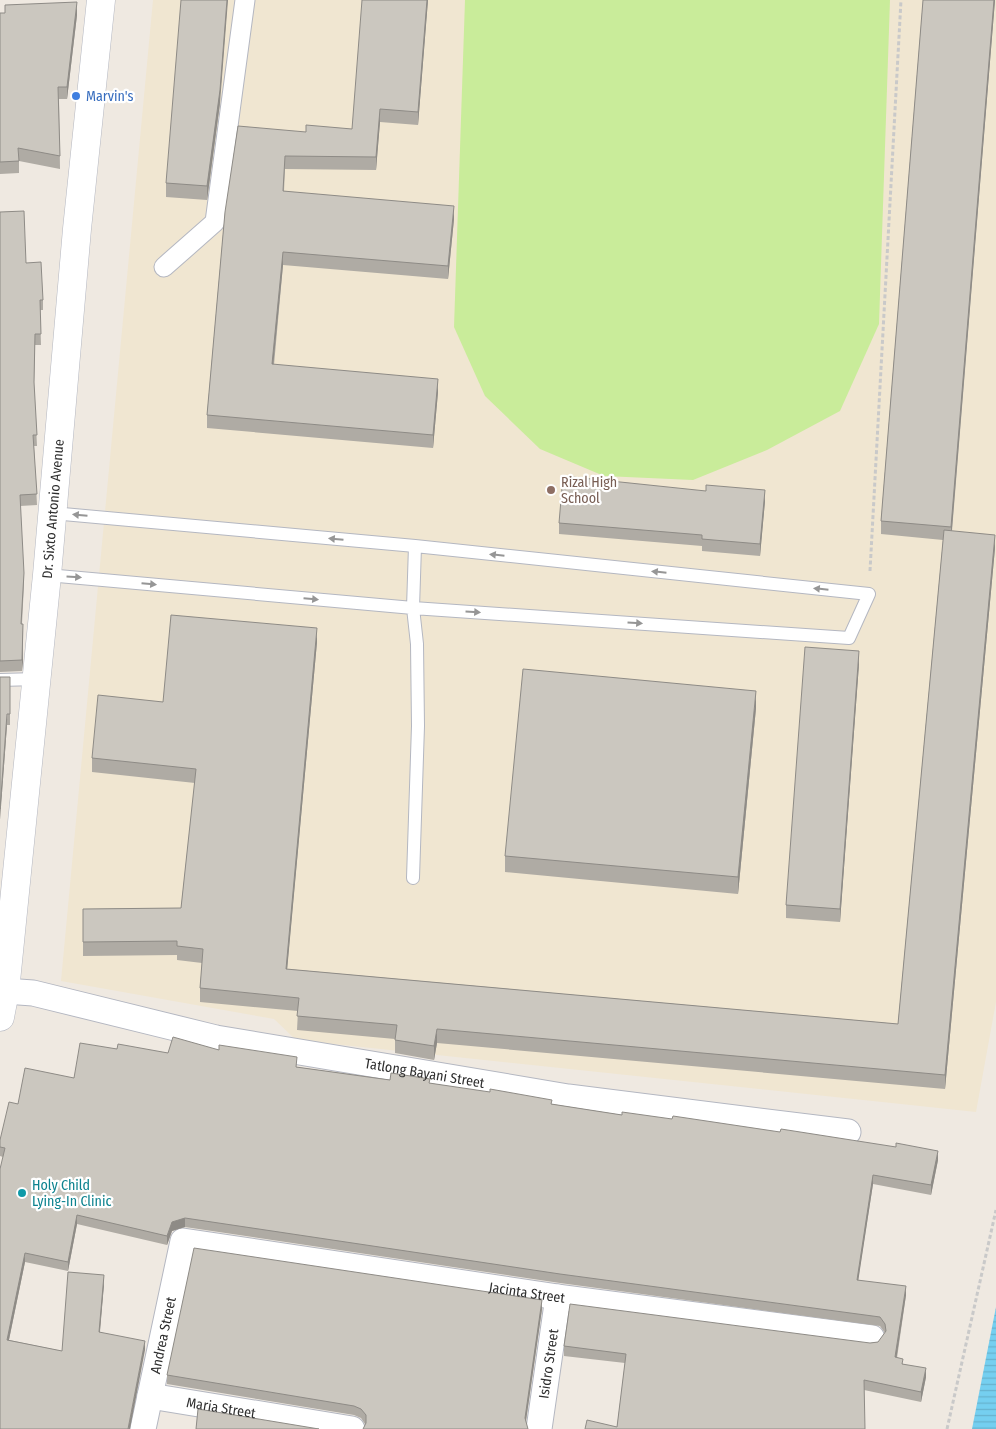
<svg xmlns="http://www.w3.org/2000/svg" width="996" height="1429" viewBox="0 0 996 1429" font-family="'Fira Sans Condensed',sans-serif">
	<defs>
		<pattern id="water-rules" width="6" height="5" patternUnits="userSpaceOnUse" patternTransform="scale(1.25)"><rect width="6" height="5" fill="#75cff0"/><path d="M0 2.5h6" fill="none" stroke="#66b2ce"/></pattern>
	</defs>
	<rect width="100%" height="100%" fill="#efe9e1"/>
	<path fill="#f0e6d1" d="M153 0H996V1002L976 1112 296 1040 274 1019 61 981Z"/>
	<path fill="#c9ec9a" d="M465 0H890L879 324 840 411 767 450 693 480 604 476 540 449 485 396 454 327Z"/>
	<path fill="url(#water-rules)" d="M996 1307V1429H972Z"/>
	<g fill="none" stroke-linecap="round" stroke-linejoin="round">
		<g stroke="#b4b7c1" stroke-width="14">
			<path id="service" d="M47 575 413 608 849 638 869 594 415 546 52 513
				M0 680 37 679
				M413 878 418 726 417 644 413 608 415 546"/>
		</g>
		<g stroke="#b4b7c1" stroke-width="21">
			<path id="pedestrian" d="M164 267 215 222 245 0"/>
		</g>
		<g stroke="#b4b7c1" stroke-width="27">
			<g id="minor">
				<path id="s1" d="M5 991 33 993 216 1038 568 1097 848 1132"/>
				<path id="s2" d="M150 1396 352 1429"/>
				<path id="s3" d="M143 1429 183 1241 558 1297 872 1338"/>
				<path id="s4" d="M539 1429 558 1297"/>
			</g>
		</g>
		<g stroke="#b4b7c1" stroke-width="29">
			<g id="secondary">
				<path id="s5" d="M0 1017 5 991 47 575 77 229 101 0"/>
			</g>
		</g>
		<path stroke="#c9c9c9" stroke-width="3" stroke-dasharray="4 2.5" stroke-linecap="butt" d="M870 571 901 0
			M947 1429 996 1210"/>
		<use href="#service" stroke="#fff" stroke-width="12"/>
		<use href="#pedestrian" stroke="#fff" stroke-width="19"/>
		<use href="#minor" stroke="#fff" stroke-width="25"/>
		<use href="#secondary" stroke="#fff" stroke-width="28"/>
	</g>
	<path fill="#afaba4" d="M428 0 418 125 380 122 376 170 285 169 284 191 454 219 448 279 283 265 274 365 438 392 433 448 207 428V415L225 212 306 132 352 129Z
		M923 0H995L952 531 995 548 945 1089 437 1043 434 1060 395 1053V1039L297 1030 298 1011 200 1002V988L202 963 177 960V955L83 956V909L181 908 195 783 92 772V758L163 702 317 642 287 969 898 1024 943 540 881 534V521Z
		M0 13 77 15 67 99H59L60 169 19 161V173L0 174Z
		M220 103 207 200 166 197V183Z
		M0 212 26 263 43 300V310H40L41 345H35L34 385 37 446H34L37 505 20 506 24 584 22 624 23 634 22 671 0 672Z
		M765 501 760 556 702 551V546L559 534V523Z
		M859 664 840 922 786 918V905Z
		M10 677V725H7L0 820Z
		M756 708 738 894 505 872V856Z
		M117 1049 168 1053 219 1050 297 1067 390 1080 430 1083 552 1104 622 1115 938 1160 931 1195 873 1184 858 1280 906 1295 897 1358 903 1364 926 1377 921 1402 864 1390 617 1427 625 1363 564 1356V1346L870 1343 878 1342 885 1333 880 1326 560 1283 185 1227 172 1231 167 1245 77 1224 68 1271 25 1262 9 1340 62 1351 104 1284 100 1332 145 1350 0 1429 3 1157 0 1156V1140L18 1104 74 1078Z
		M542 1309 526 1421 365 1424 361 1418 354 1415 167 1384V1375Z"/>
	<path fill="#8e8b86" d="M227 0H228L220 103 207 200V186Z
		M427 0H428L418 125V112Z
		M994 0H995L951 540V527Z
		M77 2V15L67 99V87Z
		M380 109V122L376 170V157Z
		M454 206V219L448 279V266Z
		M283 252V265L272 377V364Z
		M438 379V392L433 448V435Z
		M765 490V501L760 556V544Z
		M995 535V548L945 1089V1075Z
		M23 624V662L22 671V660Z
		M317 628V642L286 982V969Z
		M859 651V664L840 922V909Z
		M756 691V708L738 894V877Z
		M7 714V725L0 820V809Z
		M437 1029V1043L434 1060V1046Z
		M938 1151V1160L931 1195V1185Z
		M873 1175V1184L857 1289V1280Z
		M77 1215V1224L68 1271V1262Z
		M185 1218V1227L172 1231 167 1245V1236L172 1222Z
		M25 1253V1262L7 1349V1340Z
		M104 1275V1284L99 1341V1332Z
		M906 1286V1295L895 1367V1357Z
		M542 1300V1309L525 1427V1418Z
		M145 1341V1350L130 1429H128Z
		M926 1368V1377L921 1402V1392Z"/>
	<path fill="#cbc7bf" stroke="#8e8b86" d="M181 0H227L220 90 207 186 166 183Z
		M362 0H427L418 112 380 109 376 157 285 156 283 191 454 206 448 266 283 252 272 364 438 379 433 435 207 415 225 212 238 126 306 132V125L352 129Z
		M923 0H994L951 527 881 521Z
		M77 2 67 87H58L60 156 18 148 19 161 0 162V13H5V5Z
		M24 211 26 263 41 262 43 300H40L41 334H35L34 382 37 435H33L37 494 20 495 24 573 21 624H23L22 660 0 661V212Z
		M563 476 706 491V485L765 490 760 544 702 539V535L559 523Z
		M944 530 995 535 945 1075 437 1029 434 1046 395 1040 397 1025 297 1016 299 998 200 988 203 949 177 946V941L83 942V909L181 908 196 769 92 758 98 695 163 702 171 615 317 628 286 969 898 1024Z
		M805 647 859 651 840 909 786 905Z
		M523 669 756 691 738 877 505 856Z
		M0 677H10V714H7L0 809Z
		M173 1037 219 1050V1045L297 1057 296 1067 390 1080 391 1073 430 1079 429 1083 490 1092V1089L552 1100 551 1104 622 1115V1112L672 1119 673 1116 780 1132 781 1129 896 1147V1143L938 1151 931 1185 873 1175 857 1280 906 1286 895 1357 903 1359 902 1364 926 1368 921 1392 864 1380 865 1429H585L587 1420 617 1427 626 1354 564 1346 570 1304 870 1343 878 1342 886 1331 885 1324 880 1317 560 1274 185 1218 172 1222 167 1236 77 1215 68 1262 25 1253 7 1340 62 1351 68 1272 104 1275 99 1332 145 1341 128 1429H0V1169L5 1148 0 1147V1140L9 1102 18 1104 25 1068 74 1078 80 1043 117 1049 118 1044 168 1053Z
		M194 1248 542 1300 525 1418 528 1429H363L366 1423V1415L361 1409 354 1406 167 1375Z
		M198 1409 319 1429H196Z"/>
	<defs><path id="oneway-solid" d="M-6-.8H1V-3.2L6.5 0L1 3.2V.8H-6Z" transform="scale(1.25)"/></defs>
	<g fill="#969696">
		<use href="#oneway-solid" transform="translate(80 515) rotate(-175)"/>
		<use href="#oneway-solid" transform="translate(336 539) rotate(-175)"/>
		<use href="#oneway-solid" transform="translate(497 555) rotate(-174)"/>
		<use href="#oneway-solid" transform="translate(659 572) rotate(-174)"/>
		<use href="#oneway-solid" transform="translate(74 577) rotate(4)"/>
		<use href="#oneway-solid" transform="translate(149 584) rotate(5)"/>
		<use href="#oneway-solid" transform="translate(821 589) rotate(-174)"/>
		<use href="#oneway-solid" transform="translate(311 599) rotate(5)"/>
		<use href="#oneway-solid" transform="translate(473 612) rotate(4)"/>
		<use href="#oneway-solid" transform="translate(635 623) rotate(4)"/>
	</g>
	<circle fill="#3f7fe0" stroke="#fff" stroke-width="2" cx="76" cy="96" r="5"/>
	<circle fill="#8d6e63" stroke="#fff" stroke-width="2" cx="551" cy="490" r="5"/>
	<circle fill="#0f9aa8" stroke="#fff" stroke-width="2" cx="22" cy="1193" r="5"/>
	<g text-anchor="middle" stroke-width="4.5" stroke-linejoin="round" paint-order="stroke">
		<g font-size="14" fill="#366cbe" stroke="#fff" text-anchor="start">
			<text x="86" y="101">Marvin's</text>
		</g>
		<g font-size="14" fill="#785e54" stroke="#fff" text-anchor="start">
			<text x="561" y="487">Rizal High<tspan x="561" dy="16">School</tspan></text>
		</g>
		<g font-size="14" fill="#2e2e2e" stroke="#fff">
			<text dy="5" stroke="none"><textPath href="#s5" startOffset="511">Dr. Sixto Antonio Avenue</textPath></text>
			<text dy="5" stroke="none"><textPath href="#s1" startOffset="428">Tatlong Bayani Street</textPath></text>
			<text dy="5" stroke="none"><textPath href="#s3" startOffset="540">Jacinta Street</textPath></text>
			<text dy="5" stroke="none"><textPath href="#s3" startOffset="96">Andrea Street</textPath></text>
			<text dy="5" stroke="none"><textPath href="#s4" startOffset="66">Isidro Street</textPath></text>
			<text dy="5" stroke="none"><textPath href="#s2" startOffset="72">Maria Street</textPath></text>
		</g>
		<g font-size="14" fill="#0d838f" stroke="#fff" text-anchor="start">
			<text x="32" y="1190">Holy Child<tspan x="32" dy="16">Lying-In Clinic</tspan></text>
		</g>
	</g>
</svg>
